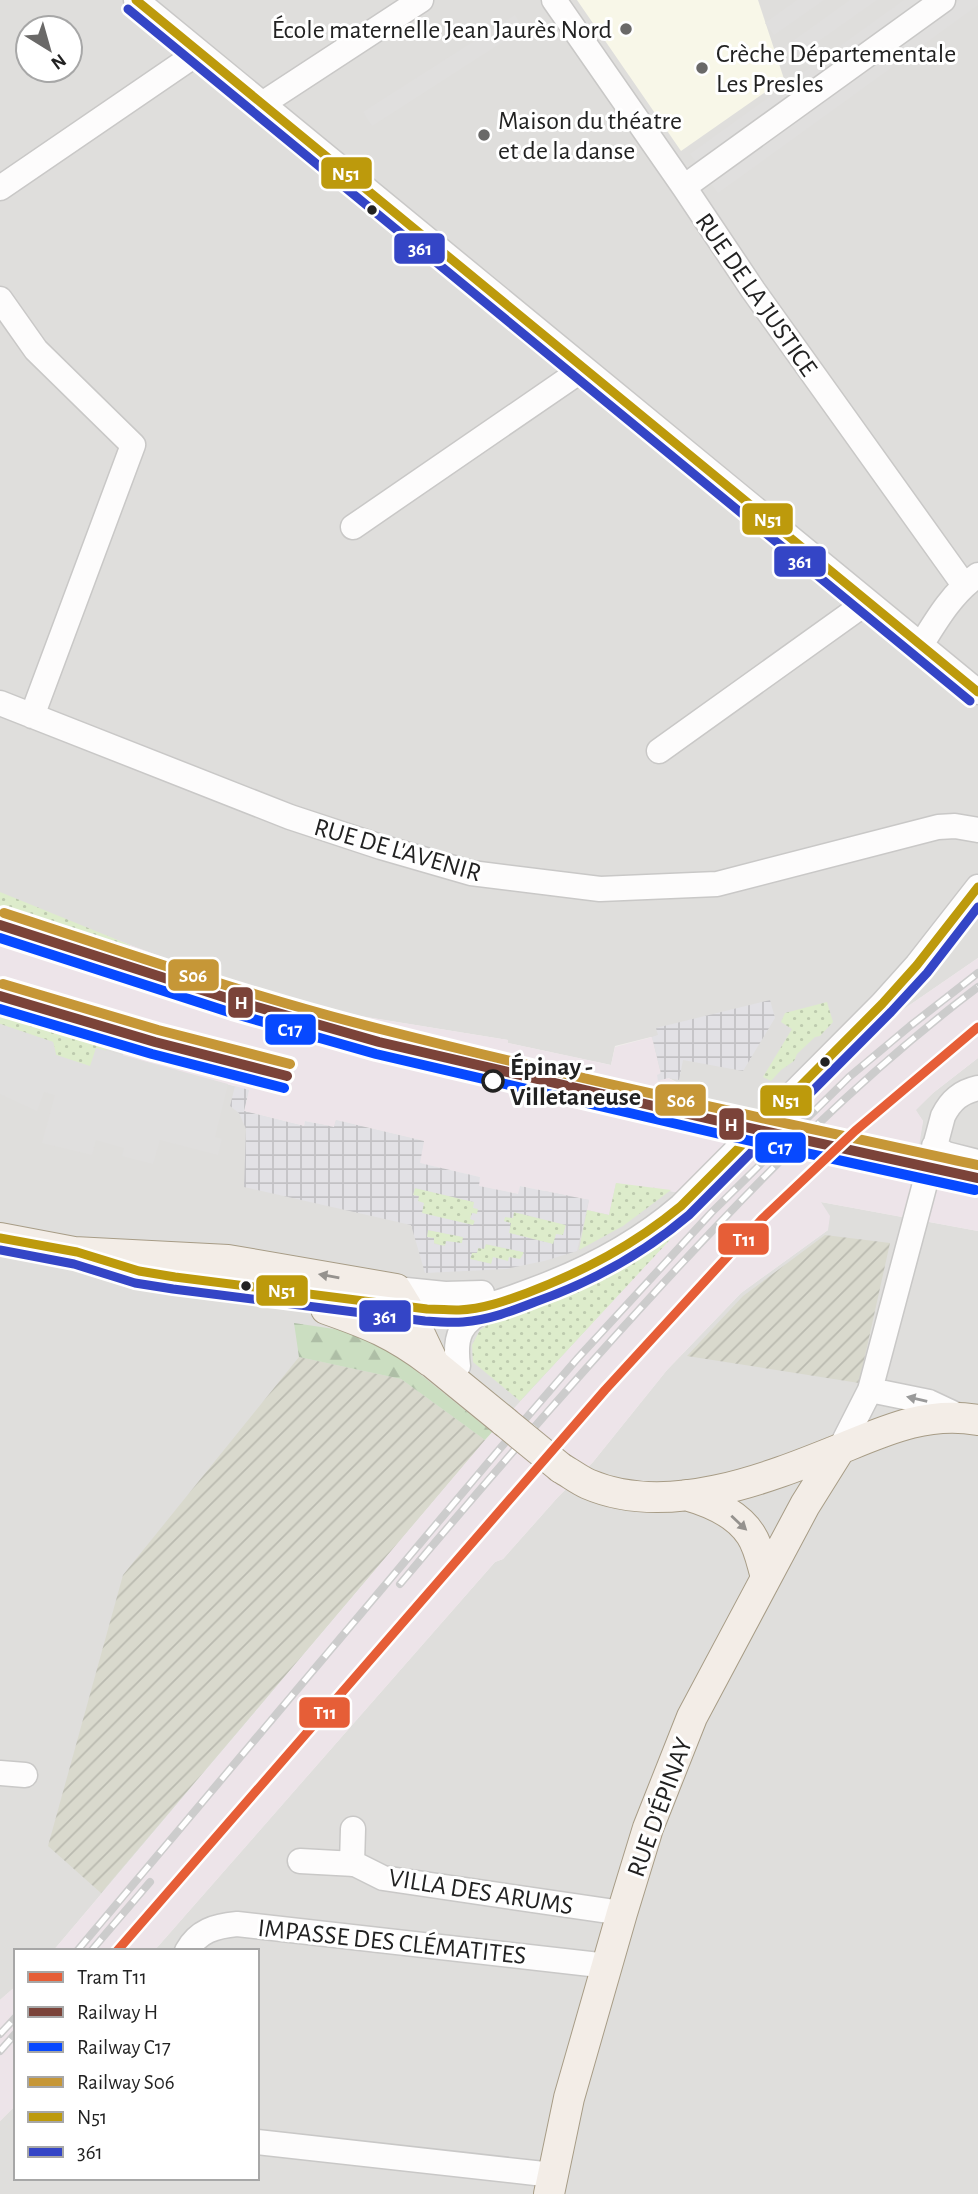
<svg xmlns="http://www.w3.org/2000/svg" width="978" height="2194" viewBox="0 0 978 2194" font-family="'Alegreya Sans',sans-serif">
	<defs>
		<pattern id="construction-furrows" width="10" height="10" patternUnits="userSpaceOnUse" patternTransform="scale(1.75)"><rect width="10" height="10" fill="#d9d9cd"/><path d="M-1 1l2-2M0 10L10 0M9 11l2-2" fill="none" stroke="#babab0"/></pattern>
		<pattern id="grass-dots" width="8" height="8" patternUnits="userSpaceOnUse" patternTransform="scale(1.75)"><rect width="8" height="8" fill="#ddeccb"/><path d="M2 2h.1M6 6h.1" fill="none" stroke="#bdcaae" stroke-width="1.8" stroke-linecap="round"/></pattern>
		<pattern id="forest-firs" width="22" height="20" patternUnits="userSpaceOnUse" patternTransform="scale(1.75)"><rect width="22" height="20" fill="#cbdec1"/><path d="M5 1l3.5 6h-7zM16 11l3.5 6h-7z" fill="#aebea6"/></pattern>
		<pattern id="plaza-grid" width="8" height="8" patternUnits="userSpaceOnUse" patternTransform="scale(1.75)"><rect width="8" height="8" fill="#e2e1e5"/><path d="M0 4h8M4 0v8" fill="none" stroke="#c2c1c4"/></pattern>
	</defs>
	<rect width="100%" height="100%" fill="#f0eeeb"/>
	<path fill="#dfdedc" fill-rule="evenodd" d="M0 0H978V958L901 1011 787 1120 715 1103 669 1078 658 1081 651 1037 615 1046 611 1065 508 1043V1040L360 1016 268 994 199 971 0 896ZM28 28H70V70H28Z
		M0 1007 127 1039 123 1056 249 1090 244 1111 304 1126 336 1120 424 1141 420 1163 479 1186 518 1194 616 1183 709 1197 485 1440 53 1951H16V1986L0 2000Z
		M978 1058V1160L918 1147 923 1121 915 1110 933 1093Z
		M821 1202 978 1231V2194H0V2121L16 2105V2178H257V1951H154L495 1562 503 1559 558 1497 593 1462 667 1370 741 1293 828 1230Z"/>
	<path fill="#ede4e9" d="M0 896 199 971 268 994 360 1016 508 1040V1043L611 1065 615 1047 652 1037 661 1074 668 1078 715 1103 787 1120 901 1011 978 958V1058L933 1093 916 1110 923 1121 919 1147 978 1160V1231L821 1202 830 1216 828 1230 741 1293 667 1370 593 1462 558 1497 503 1559 495 1562 154 1951H53L485 1440 709 1197 616 1183 609 1215 587 1210 589 1200 520 1186 519 1194 478 1186 480 1177 419 1163 424 1141 336 1120 334 1127 305 1121 304 1126 244 1111 249 1090 123 1056 127 1039 0 1007Z
		M16 1986V2105L0 2121V2000Z"/>
	<path fill="#f8f7e8" d="M577 0H758L784 79 681 151Z"/>
	<path fill="url(#construction-furrows)" d="M825 1235 890 1243 859 1383 687 1356 743 1296Z
		M299 1357 401 1379 485 1440 101 1893 48 1846 123 1575Z"/>
	<path fill="url(#grass-dots)" d="M0 892 130 945 127 955 0 914Z
		M827 1002 833 1022 820 1036 815 1037 797 1054 794 1061 781 1070 771 1081 763 1077 792 1029 781 1022 785 1013Z
		M0 1003 96 1032 106 1051 96 1048 91 1067 56 1055 53 1042 0 1024Z
		M616 1183 671 1190 623 1226 579 1250 587 1210 609 1215Z
		M415 1188 474 1202 479 1209 477 1214 472 1213 475 1220 473 1226 421 1213 413 1195Z
		M514 1212 566 1225 563 1236 553 1244 509 1233 503 1221 505 1216Z
		M428 1230 464 1237 462 1244C447 1246 437 1248 426 1237Z
		M678 1231 520 1401 473 1362 472 1345 480 1330 496 1319 574 1290 628 1267Z
		M485 1244 524 1252 521 1259 492 1264 470 1259 472 1252Z"/>
	<path fill="url(#forest-firs)" d="M294 1323 341 1330 384 1345 492 1432 485 1440 401 1379 299 1357Z"/>
	<path fill="#e0dfde" d="M797 0H824L774 35 765 23Z
		M850 0H877L792 60 783 48Z
		M904 0H929L699 166 690 154Z
		M960 0H978V5L718 193 709 181Z
		M515 15 523 29 372 126 363 112Z
		M0 1024 53 1042 56 1055 90 1066 96 1048 228 1084 215 1137 222 1139 218 1155 160 1140 153 1164 122 1156 124 1148 96 1140 92 1155 42 1143 55 1095 44 1092 37 1111 0 1094Z"/>
	<path fill="url(#plaza-grid)" fill-rule="evenodd" d="M770 1000 775 1018 743 1071 683 1060 679 1080 668 1078 658 1081 657 1075 661 1073 652 1037 658 1035 656 1028Z
		M235 1086 249 1090 244 1111 304 1126 305 1121 334 1127 336 1120 424 1141 420 1163 480 1177 479 1186 518 1194 520 1186 589 1200 577 1251 544 1261 506 1269 425 1273 411 1225 244 1187 246 1129 239 1113 230 1106ZM415 1188 474 1202 473 1208 478 1209 477 1214 472 1213 470 1219 475 1221 473 1225 422 1213 424 1203 418 1201 419 1196 413 1195ZM514 1212 566 1225 563 1235 556 1234 553 1244 509 1233 511 1223 504 1221 505 1217 513 1218ZM428 1230 463 1237 462 1243 446 1241 445 1246 434 1244V1238L427 1237ZM486 1244 523 1252 524 1253 520 1259 509 1257 508 1261 493 1257 491 1264 470 1259 472 1253H477L478 1248 484 1249Z"/>
	<g fill="none" stroke-linecap="round" stroke-linejoin="round">
		<g stroke="#c9c8c7" stroke-width="27">
			<path id="minor" d="M136 0 978 692
				M554 0 684 187 753 290 964 585
				M262 104 421 0
				M684 187 943 0
				M0 188 199 52
				M0 299 36 350 133 445 32 716
				M353 527 583 369
				M921 645C937 619 953 592 978 575
				M0 703 290 817 381 847 471 873 600 889 717 884 938 827 955 826 978 830
				M659 751 867 602
				M934 1146 946 1154 978 1162
				M396 1289 445 1294 482 1293
				M407 1307C425 1309 443 1312 461 1310 486 1308 509 1299 533 1290 587 1270 637 1244 681 1206L882 1004 917 965 978 887
				M458 1366C454 1336 460 1322 488 1308
				M870 1390 929 1402 961 1417
				M840 1449 870 1390 943 1116C951 1100 961 1092 978 1088
				M0 1773 25 1775
				M300 1861 355 1864 383 1878 622 1913
				M352 1864 353 1829
				M187 1951C198 1931 215 1926 237 1924L608 1966
				M257 2142 553 2175"/>
		</g>
		<g stroke="#a79c86" stroke-width="32">
			<path id="major" d="M0 1238 74 1252 228 1260 396 1289 407 1307 434 1364 505 1422
				M141 1271 369 1302
				M326 1309C369 1324 394 1334 431 1362
				M561 1468C570 1473 579 1480 588 1484 667 1518 766 1479 840 1449 886 1430 927 1411 978 1420
				M686 1495C711 1502 737 1513 751 1535 759 1547 762 1564 766 1577
				M549 2194 569 2098 622 1913 648 1828 692 1717 805 1505 840 1449"/>
		</g>
		<use href="#minor" stroke="#fdfcfc" stroke-width="24"/>
		<use href="#major" stroke="#f3ede7" stroke-width="30"/>
		<g stroke="#ccc" stroke-width="8">
			<path id="rail" d="M400 1584C484 1484 570 1385 658 1289 758 1180 860 1076 978 987
				M77 1951 497 1452 577 1359 711 1213 849 1077 910 1026 978 973
				M91 1951 150 1882
				M0 2034 16 2017
				M0 2051 16 2033"/>
		</g>
		<use href="#rail" stroke="#fff" stroke-width="5" stroke-dasharray="16" stroke-linecap="butt"/>
		<g stroke="#a79c86" stroke-width="32" stroke-linecap="butt">
			<path id="major-bridge" d="M505 1422 561 1468"/>
		</g>
		<use href="#major-bridge" stroke="#f3ede7" stroke-width="30"/>
		<g stroke="#fff" stroke-width="14">
			<path id="bus-1" d="M136 0 978 692
				M0 1238 77 1252 139 1271 175 1277 427 1309C438 1309 449 1310 459 1310 483 1309 505 1301 527 1293 584 1271 634 1245 681 1206L882 1004 917 965 978 887"/>
		</g>
		<g stroke="#fff" stroke-width="14">
			<path id="bus-2" d="M128 9 970 701
				M0 1250 74 1264 135 1283 173 1289 425 1321C438 1322 451 1323 463 1322 489 1320 512 1311 535 1302 592 1282 643 1254 689 1215L891 1012 927 973 978 907"/>
		</g>
		<use href="#bus-1" stroke="#bd9a0c" stroke-width="9"/>
		<use href="#bus-2" stroke="#3445c6" stroke-width="9"/>
		<g stroke="#fff" stroke-width="16">
			<path id="rail-1" d="M0 925 236 1001 379 1042 727 1123 978 1178
				M0 996 155 1042 287 1076"/>
		</g>
		<g stroke="#fff" stroke-width="16">
			<path id="rail-2" d="M0 938 232 1013 376 1054 724 1135 975 1190
				M0 1009 152 1054 284 1088"/>
		</g>
		<g stroke="#fff" stroke-width="16">
			<path id="rail-3" d="M4 913C130 954 255 998 384 1030 581 1080 780 1122 978 1165
				M3 984 158 1030 290 1064"/>
		</g>
		<use href="#rail-1" stroke="#7b4339" stroke-width="10"/>
		<use href="#rail-2" stroke="#0749ff" stroke-width="10"/>
		<use href="#rail-3" stroke="#c69737" stroke-width="10"/>
		<g stroke="#fff" stroke-width="14">
			<path id="tram-1" d="M117 1951 605 1390 762 1219 855 1131 978 1027"/>
		</g>
		<use href="#tram-1" stroke="#e65e37" stroke-width="9"/>
	</g>
	<defs><path id="oneway-solid" d="M-6-.8H1V-3.2L6.5 0L1 3.2V.8H-6Z" transform="scale(1.75)"/></defs>
	<g fill="#95928e">
		<use href="#oneway-solid" transform="translate(329 1276) rotate(-170)"/>
		<use href="#oneway-solid" transform="translate(739 1523) rotate(43)"/>
	</g>
	<use fill="#9a9a9a" href="#oneway-solid" transform="translate(917 1399) rotate(-167)"/>
	<g fill="#6a6968" stroke="#fff" stroke-width="2.5">
		<circle cx="626" cy="29" r="7"/>
		<circle cx="702" cy="68" r="7"/>
		<circle cx="484" cy="135" r="7"/>
	</g>
	<g fill="#222" stroke="#fff" stroke-width="2.5">
		<circle cx="372" cy="210" r="6"/>
		<circle cx="825" cy="1062" r="6"/>
		<circle cx="246" cy="1286" r="6"/>
	</g>
	<circle fill="#fff" stroke="#222" stroke-width="3.5" cx="493" cy="1081" r="10"/>
	<g text-anchor="middle" stroke-width="6" stroke-linejoin="round" paint-order="stroke">
		<g font-size="26" fill="#222" stroke="#fff" text-anchor="start">
			<text x="612" y="38" text-anchor="end">École maternelle Jean Jaurès Nord</text>
			<text x="716" y="62">Crèche Départementale<tspan x="716" dy="30">Les Presles</tspan></text>
			<text x="498" y="129">Maison du théatre<tspan x="498" dy="30">et de la danse</tspan></text>
		</g>
		<g font-size="26" fill="#222" stroke="#fff">
			<text transform="translate(757 294) rotate(55)" y="9">RUE DE LA JUSTICE</text>
			<text transform="translate(398 849) rotate(16)" y="9">RUE DE L'AVENIR</text>
			<text transform="translate(659 1807) rotate(-70)" y="9">RUE D'ÉPINAY</text>
			<text transform="translate(481 1891) rotate(9)" y="9">VILLA DES ARUMS</text>
			<text transform="translate(392 1941) rotate(6)" y="9">IMPASSE DES CLÉMATITES</text>
		</g>
		<g font-size="26" font-weight="bold" fill="#222" stroke="#fff" text-anchor="start">
			<text x="510" y="1075">Épinay -<tspan x="510" dy="30">Villetaneuse</tspan></text>
		</g>
	</g>
	<g stroke="#fff" stroke-width="2.5">
		<rect x="320" y="156" width="53" height="34" rx="7" fill="#bd9a0c"/>
		<rect x="393" y="232" width="53" height="33" rx="7" fill="#3445c6"/>
		<rect x="741" y="502" width="53" height="34" rx="7" fill="#bd9a0c"/>
		<rect x="773" y="545" width="54" height="33" rx="7" fill="#3445c6"/>
		<rect x="167" y="958" width="53" height="34" rx="7" fill="#c69737"/>
		<rect x="227" y="986" width="27" height="33" rx="7" fill="#7b4339"/>
		<rect x="264" y="1013" width="53" height="33" rx="7" fill="#0749ff"/>
		<rect x="654" y="1083" width="53" height="34" rx="7" fill="#c69737"/>
		<rect x="759" y="1084" width="54" height="33" rx="7" fill="#bd9a0c"/>
		<rect x="718" y="1107" width="27" height="34" rx="7" fill="#7b4339"/>
		<rect x="754" y="1131" width="53" height="33" rx="7" fill="#0749ff"/>
		<rect x="717" y="1222" width="53" height="34" rx="7" fill="#e65e37"/>
		<rect x="255" y="1274" width="54" height="33" rx="7" fill="#bd9a0c"/>
		<rect x="358" y="1299" width="54" height="34" rx="7" fill="#3445c6"/>
		<rect x="298" y="1696" width="53" height="33" rx="7" fill="#e65e37"/>
	</g>
	<g font-size="19" text-anchor="middle" font-weight="bold" fill="#fff">
		<text x="346" y="180">N51</text>
		<text x="420" y="255">361</text>
		<text x="768" y="526">N51</text>
		<text x="800" y="568">361</text>
		<text x="193" y="982">S06</text>
		<text x="241" y="1009">H</text>
		<text x="290" y="1036">C17</text>
		<text x="681" y="1107">S06</text>
		<text x="786" y="1107">N51</text>
		<text x="731" y="1131">H</text>
		<text x="780" y="1154">C17</text>
		<text x="744" y="1246">T11</text>
		<text x="282" y="1297">N51</text>
		<text x="385" y="1323">361</text>
		<text x="325" y="1719">T11</text>
	</g>
	<rect x="14" y="1949" width="245" height="231" fill="#ffffff" stroke="#a7a7a7" stroke-width="2"/>
	<rect x="28" y="1972" width="35" height="10" fill="#e65e37" stroke="#a7a7a7" stroke-width="2"/>
	<text x="77" y="1984" font-size="21" fill="#222222">Tram T11</text>
	<rect x="28" y="2007" width="35" height="10" fill="#7b4339" stroke="#a7a7a7" stroke-width="2"/>
	<text x="77" y="2019" font-size="21" fill="#222222">Railway H</text>
	<rect x="28" y="2042" width="35" height="10" fill="#0749ff" stroke="#a7a7a7" stroke-width="2"/>
	<text x="77" y="2054" font-size="21" fill="#222222">Railway C17</text>
	<rect x="28" y="2077" width="35" height="10" fill="#c69737" stroke="#a7a7a7" stroke-width="2"/>
	<text x="77" y="2089" font-size="21" fill="#222222">Railway S06</text>
	<rect x="28" y="2112" width="35" height="10" fill="#bd9a0c" stroke="#a7a7a7" stroke-width="2"/>
	<text x="77" y="2124" font-size="21" fill="#222222">N51</text>
	<rect x="28" y="2147" width="35" height="10" fill="#3445c6" stroke="#a7a7a7" stroke-width="2"/>
	<text x="77" y="2159" font-size="21" fill="#222222">361</text>
	<g transform="translate(49 49) rotate(143)"><circle r="33" fill="#ffffff" stroke="#a7a7a7" stroke-width="2"/>
	<path d="M0-5L12 26L0 18L-12 26Z" fill="#6a6968"/>
	<text y="-10" font-size="19" font-weight="bold" text-anchor="middle" fill="#222222">N</text>
	</g>
</svg>
